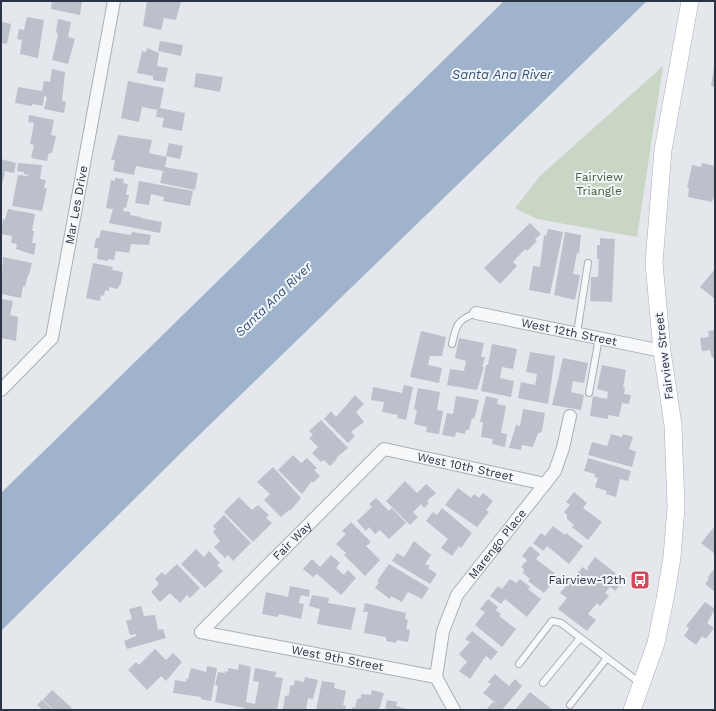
<svg xmlns="http://www.w3.org/2000/svg" width="716" height="711" viewBox="0 0 716 711" font-family="'Work Sans',sans-serif">
	<rect width="100%" height="100%" fill="#e4e7ec"/>
	<path fill="#c9d6c5" d="M663 66 637 237 537 219 515 208 540 176Z"/>
	<path fill="#9fb4cc" d="M504 1H647L193 441 1 631V493Z"/>
	<path fill="#bbc0ca" d="M52 1H82L80 15 51 9Z
		M147 1H181L176 20 164 18 161 30 143 26Z
		M27 17 44 20 38 58 20 54 22 40 17 39 19 29 24 30Z
		M58 19 71 22 68 37 75 39 68 64 52 60 58 35 56 31Z
		M1 22 11 24 7 44 1 43Z
		M160 41 183 45 181 56 158 51Z
		M147 48 159 53 157 66 168 68 165 82 153 80V76L137 73 142 51 146 52Z
		M714 67H715V87L711 86Z
		M52 69 65 72 62 101 66 102 64 113 44 109 47 97 44 96 43 106 32 104V106L15 103 18 87 42 91 44 81 50 82Z
		M196 73 223 77 220 92 194 87Z
		M128 81 164 88 160 108 185 113 182 131 162 127 164 118 156 117 157 110 142 107 139 122 121 118Z
		M29 115 54 120 51 135 56 136 52 153H49L47 161 31 158 34 145 30 144 34 123 28 122Z
		M118 135 152 140 149 153 167 157 165 167 198 173 195 190 160 183 163 171 136 166 134 175 113 171 115 160H111Z
		M169 143 183 146 180 159 166 156Z
		M1 159 16 163 14 173 5 171 3 182H1Z
		M18 163 42 165 40 179 46 180 44 188H47L42 211 12 206 18 175 28 176V175L24 174V172L17 171Z
		M702 163 715 166V193L712 202 688 197 689 188H687L692 165 701 167Z
		M115 178 124 179 123 183 128 184 126 195H129L126 208 124 207 123 211 130 212V215L141 217V218L162 222 160 233 109 223 113 209 106 208 111 180 115 181Z
		M139 181 193 191 190 206 163 201 164 197 151 194 149 205 135 203Z
		M8 209 35 214 32 231H34L32 243H36L34 255 16 249 17 244 11 243 12 236 1 234 3 219 5 220Z
		M530 223 541 234 535 239 537 241 527 251 525 249 513 262 517 266 500 284 484 268Z
		M548 229 563 232 550 294 529 290 533 266 540 267 544 235 546 236Z
		M101 230 131 235 132 232 151 235 149 245 131 244 129 253 116 251 114 260 108 259V261L97 259 98 248H94L96 238H99Z
		M565 232 581 235 579 254 577 253 573 274 580 275 575 300 554 295Z
		M600 238 615 239 612 302 590 301 591 277H598L599 259H597V245H600Z
		M3 257 32 263 29 275H28L25 287 23 286 21 298 1 294Z
		M93 263 113 267 112 270 123 272 121 283 117 289 109 287V291L105 290 104 296 101 295 100 301 86 298Z
		M715 269V299L700 287Z
		M1 299 13 301 10 315 18 317 16 341 1 338Z
		M715 330V357L712 358 710 350 702 351 700 338 709 337 708 331Z
		M421 331 446 337 442 356H430L428 365 442 368 439 383 410 377Z
		M459 338 484 343 481 357H485L482 367H484L477 390 447 385 450 369 464 371 466 361 455 358Z
		M492 344 517 349 513 369 502 367 500 378 514 381 511 397 481 391 486 365H488Z
		M530 352 555 356 548 404 518 398 521 382 535 385 537 374 526 372Z
		M563 358 588 363 584 383 573 381 571 392 584 395 581 410 552 405Z
		M602 365 626 370 623 387 625 388 624 394 631 395 629 404 622 403 619 417 608 415V419L590 416 593 396 607 399 608 392 597 389Z
		M404 385 413 387 406 420 397 418 398 415 382 412 384 402 371 400 373 387 402 393Z
		M418 388 440 392 437 410 443 411 439 434 426 432 427 427 414 424 417 410 414 409Z
		M355 395 364 404 356 412 364 422 351 432 355 436 348 443 324 419 331 411 336 417Z
		M456 396 479 400 475 416 474 419 472 418 469 430H466L465 434 456 432 455 437 442 435 447 413 453 414Z
		M486 396 498 399 497 404 506 406 501 433 507 434 505 447 492 444 493 439 481 437 483 422H480Z
		M523 409 545 413 542 431 540 433H538L533 447 522 445 521 450 509 448 516 425 520 426Z
		M321 420 348 448 336 458 337 459 330 466 324 460 321 462 312 453 318 447 309 438 313 435 309 431Z
		M611 434 622 437 623 434 633 437 629 449 636 452 632 467 588 455 592 442 607 446Z
		M293 455 301 463 307 458 317 468 314 470 320 476 313 483 312 481 302 494 278 470Z
		M588 458 631 471 628 481 620 479 616 497 606 494 607 491 595 487 598 478 594 477 595 474 584 471Z
		M273 467 301 498 290 511 289 510 281 517 264 500 270 494 257 482Z
		M405 481 417 493 426 484 436 493 427 501 429 503 424 508 421 504 413 512 418 517 410 525 386 501Z
		M458 488 471 498 474 494 479 498 483 493 493 501 486 510 489 512 477 527 445 505Z
		M574 492 587 503 583 508 602 522 588 540 572 527 574 525 567 519V515L564 512 570 505 566 502Z
		M239 497 252 510 258 505 269 515 266 518 272 523 253 542 224 512Z
		M376 498 389 511 392 508 406 523 389 539 380 530 375 534 369 527 366 531 357 521 372 507 369 504Z
		M442 508 472 533 461 548 459 546 452 556 441 548 448 539 426 521 433 512 437 515Z
		M224 515 251 543 233 561 228 555 225 558 214 547 220 541 213 532 216 529 213 526Z
		M351 522 371 542 366 546 380 560 365 576 344 555 346 553 336 544 346 534 342 531Z
		M553 526 565 535 566 533 583 546 569 564 547 546 543 551 533 543 541 533 545 536Z
		M715 526V554L701 543Z
		M414 541 431 555 425 564 430 566 428 568 437 574 430 584 392 561 397 553 404 557Z
		M530 546 540 554 536 559 558 576 544 593 528 581 530 579 523 573 524 569 521 567 527 560 522 556Z
		M196 549 204 557 209 551 220 563 217 565 223 571 205 588 181 564Z
		M331 555 340 563 336 568 344 575 348 570 356 578 341 595 317 574 313 577 303 569 312 559 320 567Z
		M595 557 624 580 615 591 610 587 605 593 609 596 600 606 597 603 588 614 596 620 587 631 558 609 567 598 560 593 583 567 587 571 588 569 587 568Z
		M177 564 200 588 190 598 187 595 180 603 170 593 160 602 151 592 159 584 155 579 162 572 165 575Z
		M389 564 429 588 422 599 408 592 402 602 391 596 390 599 375 588 379 582 377 581Z
		M715 568V592L705 584 709 579 707 578Z
		M510 579 516 583 520 579 530 587 528 589 541 599 527 617 505 599 501 604 490 596 498 586 502 589Z
		M290 586 310 590 309 597 301 595 299 601V603L304 604 301 619 279 614 278 617 262 614 266 592 288 597Z
		M312 595 329 598 328 603 356 608 351 630 317 624 320 609 309 606Z
		M488 599 498 607 496 610 501 614 499 616 516 629 502 647 475 625 485 612 480 609Z
		M705 602 715 609 707 623 714 628 706 639 702 636 696 645 684 636 689 628 686 626Z
		M365 603 406 613 405 619 408 620 406 629 410 630 408 642 397 640 396 643 386 641V637L364 633 368 612H363Z
		M141 606 144 616 155 615 158 630 163 629 166 638 127 649 124 641 136 636V634L130 635 126 621 132 619 129 609Z
		M472 631 498 652 491 660 486 656 470 679 459 671 467 662 459 654 470 642 465 639Z
		M155 649 166 660 173 653 182 662 166 681 161 676 147 690 128 670 136 662 139 665Z
		M239 664 251 667 246 702 255 704 259 682 253 681 255 668 276 672 275 677 283 678 277 710H245V708L215 702 218 686 215 685 218 672 225 673V671L228 672V668L238 670Z
		M207 666 217 668 211 701 201 699V697L173 693 175 680 186 682V679H188L191 668 206 672Z
		M495 674 509 686 515 679 522 686 502 710H486L493 702 496 703 483 693 491 684 488 682Z
		M305 677 318 680 313 699 308 698 306 710H283L285 696 289 695 290 686 294 685 295 680 304 682Z
		M322 681 335 683 334 688 346 691 343 705 346 706 345 710H316Z
		M52 690 72 708 70 710H54L43 700Z
		M372 690 384 693 379 710H352V707L355 708 357 699 361 698V694L371 695Z
		M530 692 553 710H515Z
		M42 700 53 710H43L37 705Z
		M387 700 397 702 396 706 411 710H385Z"/>
	<g fill="none" stroke-linecap="round" stroke-linejoin="round">
		<g stroke="#a9aeb7" stroke-width="8">
			<path id="lane" d="M577 333 588 263
				M452 344C456 325 457 320 476 313
				M589 393 599 338
				M607 658 640 683
				M519 664 552 621 561 623 607 658 570 705
				M543 683 580 638"/>
		</g>
		<g stroke="#a9aeb7" stroke-width="14">
			<g id="street">
				<path id="s1" d="M476 313 662 351"/>
				<path id="s2" d="M1 390 52 338 114 1"/>
				<path id="s3" d="M201 632 384 449 545 484"/>
				<path id="s4" d="M201 632 436 677 454 710"/>
				<path id="s5" d="M436 677 443 631 457 595 555 471 563 448 570 416"/>
			</g>
		</g>
		<g stroke="#a9aeb7" stroke-width="18">
			<path id="secondary" d="M632 710 656 643 665 599 672 557 676 507 673 425 662 351 654 263 663 150 690 1"/>
		</g>
		<use href="#lane" stroke="#f7f8fa" stroke-width="6"/>
		<use href="#street" stroke="#f7f8fa" stroke-width="12"/>
		<use href="#secondary" stroke="#fff" stroke-width="17"/>
	</g>
	<defs>
		<g id="bus-square" transform="scale(1)"><rect x="-9" y="-9" width="18" height="18" rx="4" fill="#d1495b" stroke="#f4f6f9"/><path d="M-5-6H5V4H4V6H2V4H-2V6H-4V4H-5ZM-3.5-4V0h7V-4ZM-3.5 1.2v1.5H-2V1.2ZM2 1.2v1.5H3.5V1.2Z" fill="#fff"/></g>
	</defs>
	<g fill-rule="evenodd">
		<use href="#bus-square" x="640" y="580"/>
	</g>
	<g text-anchor="middle" stroke-width="4" stroke-linejoin="round" paint-order="stroke">
		<g font-size="12" fill="#3f6138" stroke="#f4f6f9">
			<text x="599" y="181">Fairview<tspan x="599" dy="14">Triangle</tspan></text>
		</g>
		<g font-size="12" fill="#2b3445" stroke="#f4f6f9">
			<text dy="4" stroke="none"><textPath href="#s2" startOffset="208">Mar Les Drive</textPath></text>
			<text dy="4" stroke="none"><textPath href="#s1" startOffset="95">West 12th Street</textPath></text>
			<text transform="translate(664 356) rotate(-97)" y="4">Fairview Street</text>
			<text dy="4" stroke="none"><textPath href="#s3" startOffset="342">West 10th Street</textPath></text>
			<text dy="4" stroke="none"><textPath href="#s3" startOffset="129">Fair Way</textPath></text>
			<text dy="4" stroke="none"><textPath href="#s5" startOffset="150">Marengo Place</textPath></text>
			<text dy="4" stroke="none"><textPath href="#s4" startOffset="139">West 9th Street</textPath></text>
		</g>
		<g font-size="12" fill="#2b3445" stroke="#f4f6f9" text-anchor="end">
			<text x="626" y="584">Fairview-12th</text>
		</g>
		<g font-size="13" font-style="italic" fill="#34527a" stroke="#f4f6f9">
			<text x="502" y="79">Santa Ana River</text>
			<text transform="translate(273 299) rotate(-44)" y="5">Santa Ana River</text>
		</g>
	</g>
	<rect width="716" height="711" fill="none" stroke="#2b3445" stroke-width="4"/>
</svg>
